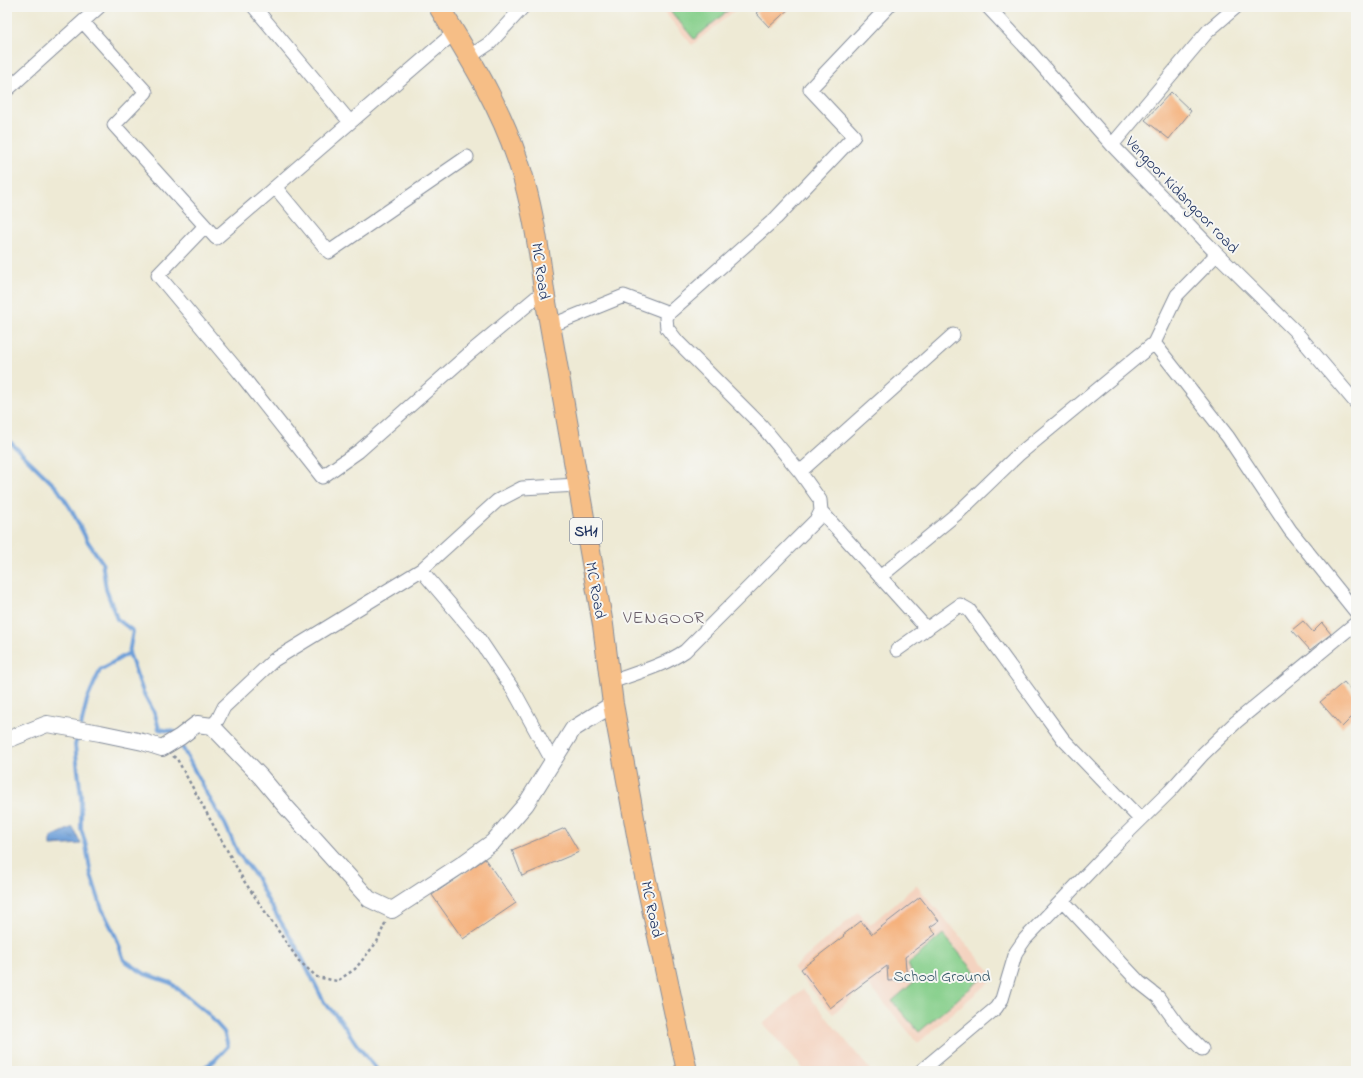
<svg xmlns="http://www.w3.org/2000/svg" width="1363" height="1078" viewBox="0 0 1363 1078" font-family="'Indie Flower',sans-serif">
	<defs>
		<pattern id="water-ripples" width="26" height="14" patternUnits="userSpaceOnUse"><rect width="26" height="14" fill="#6d9fd8"/><path d="M2 4q2-2 4 0t4 0M15 11q2-2 4 0t4 0" fill="none" stroke="#5982b2"/></pattern>
	</defs>
	<rect width="100%" height="100%" fill="#f6f6f2"/>
	<filter id="ink" filterUnits="userSpaceOnUse"><feTurbulence type="fractalNoise" baseFrequency=".025" numOctaves="2"/><feDisplacementMap in="SourceGraphic" scale="8" xChannelSelector="R" yChannelSelector="G"/><feConvolveMatrix kernelMatrix="1 2 1 2 8 2 1 2 1" color-interpolation-filters="sRGB"/></filter>
	<filter id="wash" filterUnits="userSpaceOnUse"><feTurbulence type="fractalNoise" baseFrequency=".012" numOctaves="4" result="noise"/><feDisplacementMap in="SourceGraphic" scale="16" xChannelSelector="R" yChannelSelector="G"/><feGaussianBlur stdDeviation="0.9" result="paint"/><feColorMatrix in="noise" values="0 0 0 0 0 0 0 0 0 0 0 0 0 0 0 0 0 1.4 0 .05"/><feComposite in="paint" operator="in"/></filter>
	<g filter="url(#wash)">
		<rect width="100%" height="100%" fill="#eeead5"/>
		<path fill="#f4d3c0" d="M660 7H739L692 45Z
			M916 885 995 977 918 1043 868 984 833 1014 793 968 858 912 870 925Z
			M803 989 871 1071H805L763 1024Z"/>
		<path fill="#86cf8b" stroke="#507f74" d="M667 7H732L694 39Z
			M943 934 981 979 919 1032 892 1001 915 981 908 964Z"/>
		<path fill="url(#water-ripples)" stroke="#44679b" d="M73 827 81 844 51 846V837Z"/>
		<g fill="none" stroke-linecap="round" stroke-linejoin="round">
			<path stroke="#6d9fd8" stroke-width="4" d="M7 439 57 488 71 509 88 542 102 562 106 589 117 619 133 631 129 653 100 670 87 700 81 726
				M129 653 143 692 155 714 159 729 175 732 176 734
				M79 732 75 745 81 796V829L86 845 91 875 102 909 116 937 124 960 145 974 171 983 207 1013 224 1032 228 1046 214 1061 199 1071
				M179 741 208 796 225 824 238 853 255 875 268 901 298 950 324 1002 341 1021 357 1045 378 1071"/>
		</g>
		<g id="blocks">
			<path fill="#f5b17c" d="M763 7H791L769 27 756 13Z
				M1171 92 1191 111 1169 139 1145 120Z
				M1303 621 1313 632 1322 623 1331 634 1310 650 1292 630Z
				M1344 682 1356 697V713L1342 727 1320 702Z
				M565 828 579 852 522 876 512 850Z
				M485 859 516 903 463 939 432 895Z
				M920 897 939 921 930 927 936 934 905 957 907 980 888 981 887 966 830 1008 801 969 844 936 843 935 861 921 872 934Z"/>
		</g>
	</g>
	<g filter="url(#ink)">
		<use href="#blocks" fill-opacity="0" stroke="#848c9a" stroke-width="1"/>
		<g fill="none" stroke-linecap="round" stroke-linejoin="round">
			<g stroke="#848c9a" stroke-width="15">
				<path id="minor" d="M254 7 350 122
					M988 7 1032 54 1112 145 1217 254 1295 331 1356 403
					M83 22 146 92 114 125 216 238 455 32
					M469 57 490 43 523 7
					M7 90 99 7
					M1112 145 1208 31 1236 7
					M275 187 329 252 467 157
					M205 226 158 275 239 372 322 477 359 451 472 351 544 291
					M550 326 624 296 669 313
					M1154 343 1228 437 1290 530 1356 612
					M800 472 953 335
					M821 511 927 629
					M421 570 477 636 514 691 553 762
					M880 577 960 511 1018 455 1154 343 1177 295 1217 254
					M897 650 960 605 969 610 1063 739 1140 819
					M611 682C636 673 663 666 685 651L817 519 821 511 820 500 800 472 761 425 677 341 667 328 666 318 669 313 776 218 854 136 810 89 888 7
					M212 726 218 719 224 707 274 660 421 570 497 501 522 488 578 485
					M1062 900 1139 982 1158 997 1178 1025 1202 1049
					M921 1071 996 1008 1002 999 1016 952 1025 939 1117 843 1170 791 1203 754 1236 722 1356 623"/>
			</g>
			<g stroke="#848c9a" stroke-width="18">
				<path id="tertiary" d="M7 740 47 724 100 733 143 742 162 748 180 737 197 724 212 726 261 777 286 807 369 899 392 910 461 865 493 842 526 804 573 729 613 704"/>
			</g>
			<g stroke="#848c9a" stroke-width="22">
				<path id="primary" d="M439 7C468 55 499 104 517 158 532 201 539 246 544 291L603 625 613 704 642 862 687 1071"/>
			</g>
			<path stroke="#848c9a" stroke-width="2.5" stroke-dasharray="3 3" stroke-linecap="butt" d="M173 756 177 759 244 881 299 961 317 977 337 981 355 969 377 942 386 921"/>
			<use href="#minor" stroke="#fff" stroke-width="13"/>
			<use href="#tertiary" stroke="#fff" stroke-width="16"/>
			<use href="#primary" stroke="#f6be86" stroke-width="20"/>
		</g>
	</g>
	<g text-anchor="middle" stroke-width="4" stroke-linejoin="round" paint-order="stroke">
		<rect fill="#f6f6f2" stroke="#5d6b8a" stroke-width="1" x="570" y="518" width="32" height="26" rx="3"/>
		<g font-size="15" font-weight="bold" fill="#1b2f5e">
			<text x="586" y="536">SH1</text>
		</g>
		<g font-size="16" fill="#1b2f5e" stroke="#f6f6f2">
			<text transform="translate(1183 194) rotate(46)" y="6">Vengoor Kidangoor road</text>
			<text transform="translate(542 271) rotate(82)" y="6">MC Road</text>
			<text transform="translate(597 590) rotate(80)" y="6">MC Road</text>
			<text transform="translate(653 909) rotate(78)" y="6">MC Road</text>
		</g>
		<g font-size="16" fill="#365769" stroke="#f6f6f2">
			<text x="942" y="981">School Ground</text>
		</g>
		<g font-size="18" letter-spacing="1" fill="#675c68" stroke="#f6f6f2">
			<text x="664" y="623">VENGOOR</text>
		</g>
	</g>
	<rect width="1363" height="1078" fill="none" stroke="#f6f6f2" stroke-width="24"/>
</svg>
